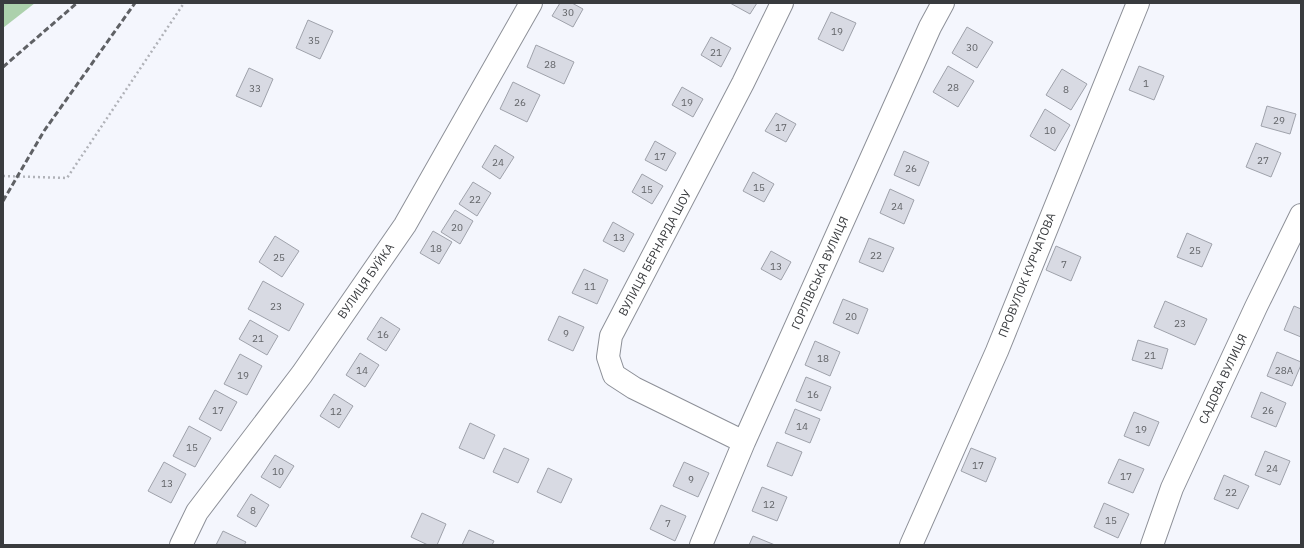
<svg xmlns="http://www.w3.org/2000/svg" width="1304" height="548" viewBox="0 0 1304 548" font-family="'IBM Plex Sans',sans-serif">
	<rect width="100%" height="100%" fill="#f4f6fd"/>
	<path fill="#acd1ac" d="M3 3H35L3 28Z"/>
	<path fill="#d8dae3" stroke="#9fa2ab" d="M560 3H572L583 9 573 27 552 16Z
		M730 3H757L750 14Z
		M831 12 856 23 843 51 818 39Z
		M308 20 333 31 320 59 296 48Z
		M967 27 993 42 977 68 952 53Z
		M711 37 731 48 721 67 701 55Z
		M536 45 574 62 564 84 527 67Z
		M948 66 974 81 958 107 933 92Z
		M1139 66 1164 76 1154 100 1129 90Z
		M249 68 273 79 261 107 236 96Z
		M1062 69 1087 84 1071 110 1046 95Z
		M513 82 540 95 527 122 500 109Z
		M682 87 703 99 693 117 672 105Z
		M1267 106 1296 114 1290 134 1261 126Z
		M1045 109 1070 125 1055 151 1030 136Z
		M776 113 796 124 786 142 765 131Z
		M655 141 676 153 666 171 645 160Z
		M1256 143 1281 153 1271 177 1246 167Z
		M495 145 514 157 500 179 482 167Z
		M904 151 929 162 919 186 894 175Z
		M753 172 774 184 764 202 743 191Z
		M642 174 663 186 652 204 632 192Z
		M473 182 491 193 477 216 459 204Z
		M890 189 914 200 904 224 880 213Z
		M455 210 473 221 460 244 441 232Z
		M613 222 634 234 624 252 603 241Z
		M433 231 452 242 439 264 420 253Z
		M1187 233 1212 244 1202 267 1177 257Z
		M275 236 299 251 282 277 259 262Z
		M869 238 894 248 883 272 859 262Z
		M1056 246 1081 257 1071 281 1046 270Z
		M771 251 791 262 781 280 761 269Z
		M584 269 608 280 597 304 572 293Z
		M263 281 304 304 289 331 248 309Z
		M843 299 868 309 858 334 833 323Z
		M1165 301 1207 319 1195 345 1154 327Z
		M1294 306 1301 309V337L1284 330Z
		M559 316 584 327 573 351 548 340Z
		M381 317 400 329 386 351 367 339Z
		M250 320 278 336 267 355 239 339Z
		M1138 340 1168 349 1162 369 1132 360Z
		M815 341 840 352 830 376 805 365Z
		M1277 352 1301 362V365L1292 386 1267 376Z
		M360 353 379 365 365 387 346 375Z
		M240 354 262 366 247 395 224 384Z
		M806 377 831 387 821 411 796 401Z
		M215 390 237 402 221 431 199 419Z
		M1261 392 1286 403 1276 427 1251 417Z
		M334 394 353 406 339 428 320 416Z
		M795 409 820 419 810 443 785 433Z
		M1134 412 1159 422 1149 446 1124 436Z
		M470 423 495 435 484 459 459 448Z
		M189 426 211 438 195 467 173 456Z
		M777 442 802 452 792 476 767 466Z
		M504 448 529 459 518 483 493 472Z
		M971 448 996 458 986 482 961 471Z
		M1265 451 1290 461 1280 485 1255 475Z
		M275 455 294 466 280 488 261 477Z
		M1119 459 1144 469 1133 493 1108 483Z
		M164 462 186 474 171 503 148 491Z
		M684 462 709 473 698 497 673 486Z
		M548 468 572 479 561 503 537 492Z
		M1224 475 1249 486 1238 509 1214 499Z
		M762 487 787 497 777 521 752 511Z
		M251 494 269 505 256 527 237 516Z
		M1104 503 1129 514 1118 538 1094 527Z
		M661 505 686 516 675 541 650 529Z
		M422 513 446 524 437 545H428L411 537Z
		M469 530 494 541 492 545H462Z
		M223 531 246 542 244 545H216Z
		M753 536 775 545H749Z"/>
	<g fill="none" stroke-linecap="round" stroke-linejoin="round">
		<g stroke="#8d9098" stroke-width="24">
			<path id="minor" d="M744 442 634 388 614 375 608 357 611 336 743 83 782 3
				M181 545 197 512 302 374 405 225 531 3
				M701 545 744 442 930 27 943 3
				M911 545 997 351 1138 3
				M1152 545 1172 488 1256 307 1301 215"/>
		</g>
		<path stroke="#b0b2b8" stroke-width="2.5" stroke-dasharray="2 3" stroke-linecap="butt" d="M3 176 67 178 184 3"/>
		<use href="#minor" stroke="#fff" stroke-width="22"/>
		<path stroke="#5f6165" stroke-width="3" stroke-dasharray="6 3" stroke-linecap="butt" d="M3 67 77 3
			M3 201 44 131 135 3"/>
	</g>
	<g text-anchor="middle" stroke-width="3" stroke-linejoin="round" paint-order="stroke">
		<g font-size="10" fill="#616367">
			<text x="568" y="16">30</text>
			<text x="837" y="35">19</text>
			<text x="314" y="44">35</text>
			<text x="972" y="51">30</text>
			<text x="716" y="56">21</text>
			<text x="550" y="68">28</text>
			<text x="1146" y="87">1</text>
			<text x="953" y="91">28</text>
			<text x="255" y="92">33</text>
			<text x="1066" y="93">8</text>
			<text x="520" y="106">26</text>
			<text x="687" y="106">19</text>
			<text x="1279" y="124">29</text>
			<text x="781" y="131">17</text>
			<text x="1050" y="134">10</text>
			<text x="660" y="160">17</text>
			<text x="1263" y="164">27</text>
			<text x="498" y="166">24</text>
			<text x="911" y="172">26</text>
			<text x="759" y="191">15</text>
			<text x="647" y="193">15</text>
			<text x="475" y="203">22</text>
			<text x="897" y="210">24</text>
			<text x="457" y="231">20</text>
			<text x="619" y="241">13</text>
			<text x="436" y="252">18</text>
			<text x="1195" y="254">25</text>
			<text x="876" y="259">22</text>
			<text x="279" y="261">25</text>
			<text x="1064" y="268">7</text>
			<text x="776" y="270">13</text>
			<text x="590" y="290">11</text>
			<text x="276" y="310">23</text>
			<text x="851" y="320">20</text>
			<text x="1180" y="327">23</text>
			<text x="566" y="337">9</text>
			<text x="383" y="338">16</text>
			<text x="258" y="342">21</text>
			<text x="1150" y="359">21</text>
			<text x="823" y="362">18</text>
			<text x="362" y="374">14</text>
			<text x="1284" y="374">28А</text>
			<text x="243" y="379">19</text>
			<text x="813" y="398">16</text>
			<text x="218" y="414">17</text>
			<text x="1268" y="414">26</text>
			<text x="336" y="415">12</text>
			<text x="802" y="430">14</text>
			<text x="1141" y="433">19</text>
			<text x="192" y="451">15</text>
			<text x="978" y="469">17</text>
			<text x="1272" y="472">24</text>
			<text x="278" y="475">10</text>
			<text x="1126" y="480">17</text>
			<text x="691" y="483">9</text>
			<text x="167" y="487">13</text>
			<text x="1231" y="496">22</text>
			<text x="769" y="508">12</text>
			<text x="253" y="514">8</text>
			<text x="1111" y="524">15</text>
			<text x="668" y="527">7</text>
		</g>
		<g font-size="12" fill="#393b3e" stroke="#fff">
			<text transform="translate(655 253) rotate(-62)" y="4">ВУЛИЦЯ БЕРНАРДА ШОУ</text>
			<text transform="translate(820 273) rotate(-66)" y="4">ГОРЛІВСЬКА ВУЛИЦЯ</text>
			<text transform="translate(1027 275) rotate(-68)" y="4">ПРОВУЛОК КУРЧАТОВА</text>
			<text transform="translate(366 281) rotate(-55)" y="4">ВУЛИЦЯ БУЙКА</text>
			<text transform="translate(1223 379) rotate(-65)" y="4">САДОВА ВУЛИЦЯ</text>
		</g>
	</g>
	<rect width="1304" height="548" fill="none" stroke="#393b3e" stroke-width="8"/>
</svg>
